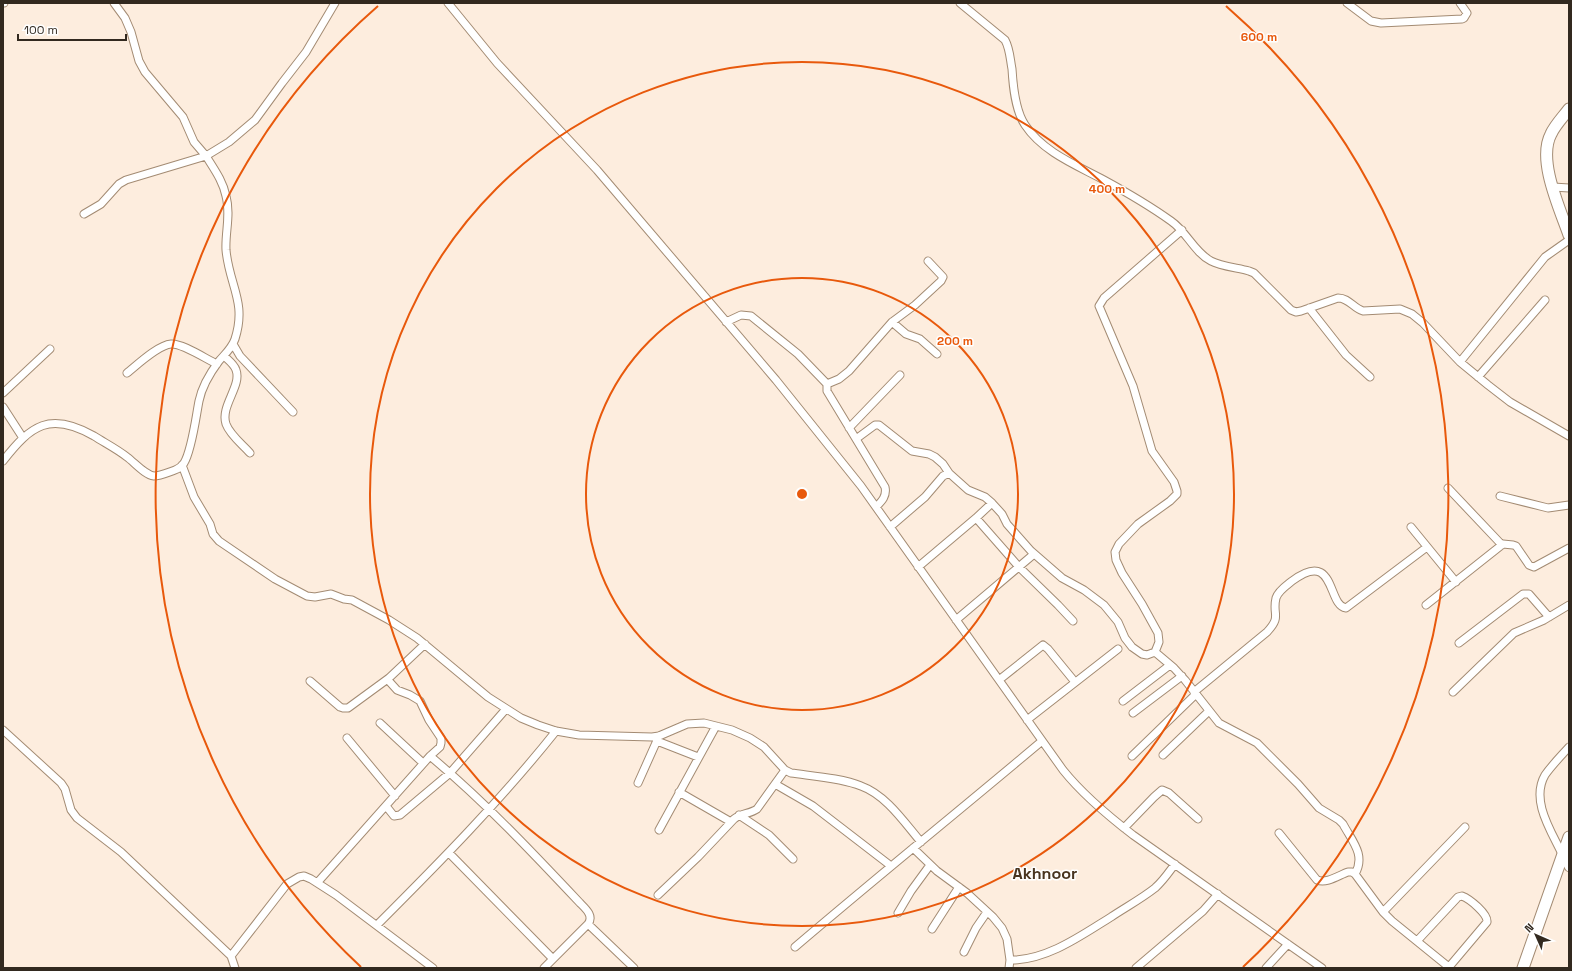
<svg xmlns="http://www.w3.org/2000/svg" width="1572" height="971" viewBox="0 0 1572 971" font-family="'Space Grotesk',sans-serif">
	<rect width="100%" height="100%" fill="#fdedde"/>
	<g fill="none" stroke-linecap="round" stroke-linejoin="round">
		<g stroke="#a38b73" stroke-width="9">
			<path id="minor" d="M3 3H4
				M448 3 497 63 597 170 776 380 861 486 1063 770C1083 795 1107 815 1133 835L1322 968
				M960 3 1005 40C1010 49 1010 59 1012 69 1013 86 1015 110 1025 125 1043 152 1076 165 1104 180 1126 192 1150 206 1171 221 1187 232 1194 252 1211 261 1220 266 1238 268 1249 271L1254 273 1291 310 1296 312 1301 311 1338 298C1349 298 1353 308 1363 311L1400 309 1412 314 1423 323 1460 362 1488 385 1510 402 1569 436
				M1347 3 1371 21 1381 23 1462 19 1464 18 1467 13 1460 3
				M1553 187 1569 188
				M84 214 101 204 119 184 126 180 206 156 194 142 183 117 145 72 139 61 131 32 125 18 114 3
				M1309 308 1346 355 1370 377
				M726 322 741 315 751 316 798 354 827 384
				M892 322 906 334 920 339 937 354
				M233 344 240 356 293 412
				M224 356C228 360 234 364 236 370 242 386 220 406 226 424 230 435 242 444 250 453
				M1460 362 1545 257 1569 240
				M127 373C137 365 158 345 171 344 182 343 206 359 217 364
				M1478 377 1545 300
				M3 393 50 349
				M3 407 23 438
				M849 428 900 375
				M856 439 875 425H879L912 451 929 454 935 457 943 464 949 473
				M3 461C31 425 50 411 94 436 105 443 117 449 127 457 135 463 145 475 154 476 160 476 169 472 175 470 178 469 182 466 184 463 192 450 196 416 199 401 202 386 210 373 219 361 225 354 232 348 235 339 247 302 229 285 226 250 225 232 231 215 226 196 223 181 214 169 206 156L229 142 255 120 282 83 306 52 335 3
				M182 465 194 497 210 524 213 534 219 541 275 579 307 596 315 597 331 594 344 599 352 600 389 620 417 638 488 697 521 718 538 725 556 731 579 735 652 737 659 736 687 724 704 723 732 730 750 738 764 747 785 770
				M1448 488 1502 545
				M1500 496 1548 508 1569 505
				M876 507C882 501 887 496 885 487L827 391V384L839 379 849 371 892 322 915 305 941 281 943 277 928 261
				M976 518 1019 567 1058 605 1073 621
				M890 527 925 497 943 476 949 473 968 490 985 497 992 503 1002 514 1007 524 1031 551 1062 578 1084 590 1104 605 1118 622 1125 638 1132 647 1142 654 1147 655 1155 652 1159 642 1158 633 1142 604 1122 573 1116 560 1115 552 1119 544 1138 524 1170 501 1177 494V491L1174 482 1152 451 1133 386 1099 306 1104 298 1182 230
				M1411 527 1456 582
				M918 567 976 518 992 503
				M1426 605 1503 544 1513 545 1516 546 1529 565 1534 567 1569 548
				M956 620 1034 554
				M1459 643 1523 594H1529L1549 617
				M1155 652 1174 668 1185 680 1219 723 1257 743 1298 784 1319 808 1339 820 1343 824C1352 841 1366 855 1355 874
				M388 680 397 690 410 695 420 701 429 720 441 738V743L440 747 430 756
				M999 680 1043 645 1048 649 1075 682
				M310 681 340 707 343 708H348L389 678 425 644
				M1194 692 1267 632C1282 616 1272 615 1276 598 1278 591 1287 585 1292 581 1336 548 1327 606 1346 608L1427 547
				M1453 692 1514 633 1544 620 1569 605
				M1123 701 1170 665
				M1133 713 1182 676
				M1027 720 1118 649
				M380 723 423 763
				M3 730 61 783 65 789 71 810 77 818 121 852 231 956 287 884 299 877 304 876 311 879 336 895 433 968
				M347 738 395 796
				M657 741 698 757
				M1163 755 1209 711
				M1132 756 1196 694
				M638 783 659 736
				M775 784 813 806 891 866
				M679 792 731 822
				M386 806 394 816 400 815 450 773 506 709
				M739 815 769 835 793 859
				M1124 828 1154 797 1162 790 1169 793 1198 819
				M659 830 716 726
				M1279 833 1317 880C1327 884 1339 875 1348 872H1352L1355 874 1383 912 1392 921 1450 968
				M913 848 937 871 967 893 993 917 1002 928 1007 939 1010 960 1009 968
				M449 853 553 959
				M1563 856C1552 832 1530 801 1545 775 1552 765 1561 756 1569 747
				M317 883 430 756C484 801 532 852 580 903 586 909 594 916 588 924
				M658 895 698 857 734 819C741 813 750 814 757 809L785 770 791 773C812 776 842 778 861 786 886 795 904 822 921 842
				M1383 912 1465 827
				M898 913 911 891 930 865
				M377 925C439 863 501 800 556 731
				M932 929 959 887
				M1417 941 1458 897 1462 896C1470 899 1488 914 1487 922L1449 967
				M795 947C877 877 960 810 1042 741
				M964 952 976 928 987 912
				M231 956 235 968
				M1010 960C1046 961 1082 935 1111 917 1126 907 1141 899 1155 888 1163 881 1169 872 1175 864
				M544 968 588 924 634 968
				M1136 968 1203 911 1218 894
				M1266 968 1288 944"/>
		</g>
		<g stroke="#a38b73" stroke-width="10">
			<path id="tertiary" d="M1563 856 1569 867"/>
		</g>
		<g stroke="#a38b73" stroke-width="13">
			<path id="primary" d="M1569 109C1563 117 1555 125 1551 134 1537 160 1560 209 1569 235
				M1523 968 1569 837"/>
		</g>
		<use href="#minor" stroke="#fff" stroke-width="7"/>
		<use href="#tertiary" stroke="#fff" stroke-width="8"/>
		<use href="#primary" stroke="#fff" stroke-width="11"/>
	</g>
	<g fill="none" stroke="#e8590c" stroke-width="2">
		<circle cx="802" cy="494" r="216"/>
		<circle cx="802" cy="494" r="432"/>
		<path d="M361 967A647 647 0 0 1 378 6M1226 6A647 647 0 0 1 1243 967"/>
	</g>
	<g text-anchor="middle" stroke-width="3" stroke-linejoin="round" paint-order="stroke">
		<g font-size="16" font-weight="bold" fill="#493520" stroke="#fff">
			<text x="1045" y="879">Akhnoor</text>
		</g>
	</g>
	<circle cx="802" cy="494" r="6" fill="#e8590c" stroke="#fff" stroke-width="2"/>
	<g font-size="12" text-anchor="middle" font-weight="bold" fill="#e8590c" stroke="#fff" stroke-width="3" stroke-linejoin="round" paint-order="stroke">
		<text x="1259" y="41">600 m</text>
		<text x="1107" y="193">400 m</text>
		<text x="955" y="345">200 m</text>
	</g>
	<rect width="1572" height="971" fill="none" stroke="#32291f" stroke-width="8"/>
	<g transform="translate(1536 935) rotate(315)" stroke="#ffffff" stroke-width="3" paint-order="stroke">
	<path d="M0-3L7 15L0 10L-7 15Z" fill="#32291f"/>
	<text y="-6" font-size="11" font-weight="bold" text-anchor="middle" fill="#32291f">N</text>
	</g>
	<path d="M18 34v6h108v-6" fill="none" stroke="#32291f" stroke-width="2"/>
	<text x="24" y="34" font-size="12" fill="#32291f" stroke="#ffffff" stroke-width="3" paint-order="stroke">100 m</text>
</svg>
